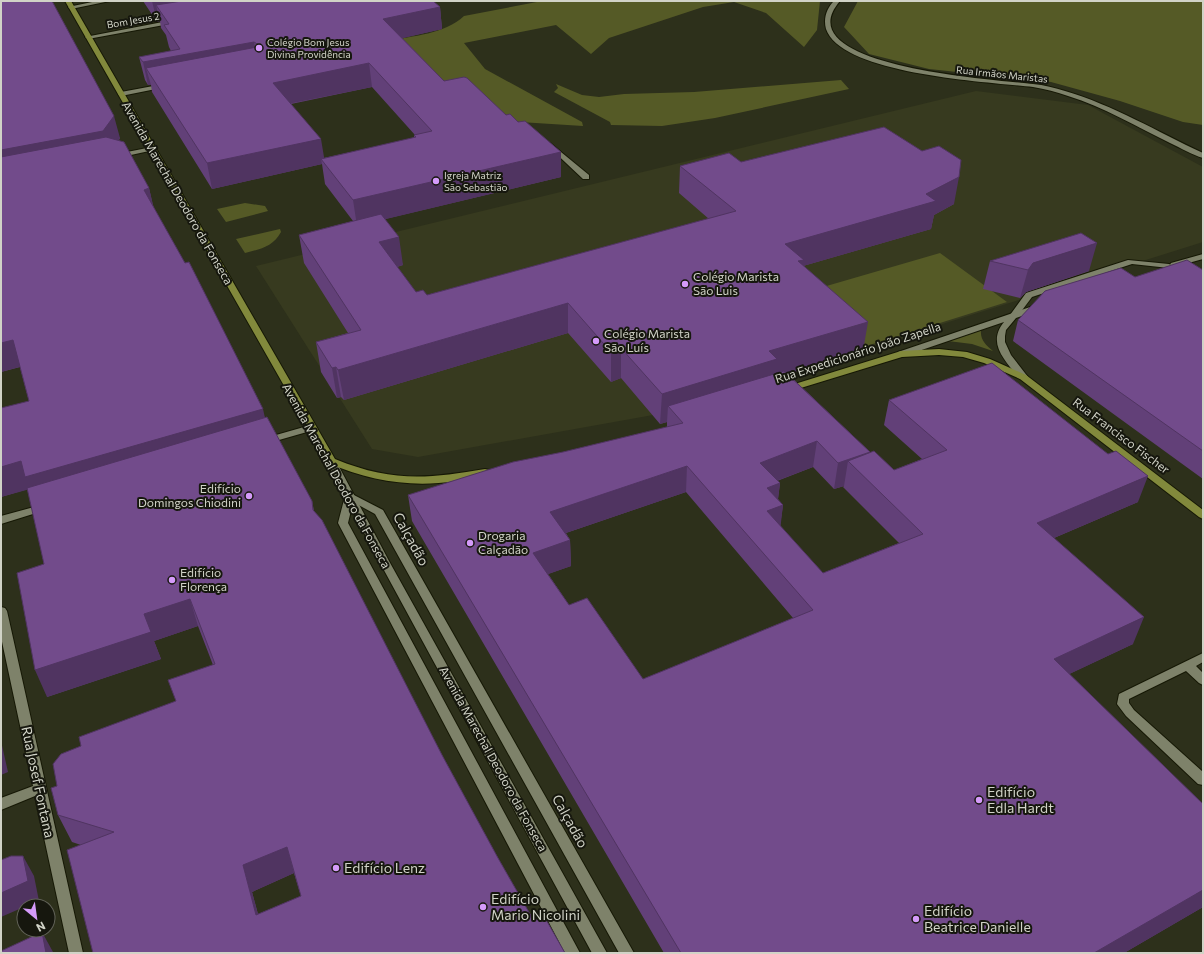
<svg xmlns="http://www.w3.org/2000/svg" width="1204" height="954" viewBox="0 0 1204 954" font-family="Commissioner,sans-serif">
	<rect width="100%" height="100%" fill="#2d301b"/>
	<path fill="#373a1f" d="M976 91 1088 105 1203 167V242L653 415 418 457 372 449 256 266Z"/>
	<path fill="#555a26" d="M542 1H820L817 30 804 47 766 13 734 2 703 7 609 38 591 54 556 25 464 43 485 69 582 122 583 126 487 120 387 41C413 36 445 34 464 16Z
		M858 1H1203V125L1183 122 1120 101 1051 82 929 69 869 54 844 27Z
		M841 80 849 89 715 118 662 126 611 125 610 122 554 92 558 88 556 84 582 95 599 97 624 94 694 92Z
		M245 203 265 206 268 211 226 222 217 209Z
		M280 229 281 232C273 247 260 249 245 253L236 239Z
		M940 253 1007 302 860 348 799 294Z
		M981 330C980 340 986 345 993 351L972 344 948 341Z"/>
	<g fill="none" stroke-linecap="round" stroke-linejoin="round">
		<g stroke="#161805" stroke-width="2">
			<path id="service" d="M173 20 176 22 175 23 88 39 85 37Z
				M164 84 167 86 166 87 121 96 118 94 121 92Z
				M550 143 589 175V179H583L548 146V144Z
				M1128 260 1169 264 1173 266 1169 268 1132 264 1032 297 1017 317 1014 318 1010 315 1026 293Z
				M1203 653V662L1196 666 1203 673V685L1199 683 1186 671 1129 699V703L1134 710 1203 772V785L1198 784 1126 716 1117 704 1119 694Z"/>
		</g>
		<g stroke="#161805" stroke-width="2">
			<path id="pedestrian" d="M350 493 383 510 634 953H619L375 514 353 502 348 523 580 953H565L338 523 345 496Z"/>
		</g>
		<g stroke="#161805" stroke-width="2">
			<path id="minor" d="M97 1H110L71 9 68 7Z
				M834 1H840C782 68 1004 80 1033 84 1044 85 1055 88 1065 91 1113 105 1158 132 1203 153V158C1192 155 1181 148 1170 143 1137 127 1104 107 1068 96 1057 92 1045 89 1033 87 990 82 842 75 826 29 823 18 827 8 834 1Z
				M152 147 155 149 154 150 117 158 113 156 117 154Z
				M1203 254V259L1174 267 1170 265 1171 263Z
				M1039 304 1042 305 1043 307 1042 309 1016 318 1006 330 1005 336V342L1011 355 1028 377 1026 379H1020C1006 361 986 344 1004 322L904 356 901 357 897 354 898 352Z
				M311 425 314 426 316 428 314 430 265 444 260 441 262 439Z
				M45 504 50 507 49 509 1 524V516Z
				M1 607 5 608 7 611 83 953H69L35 796 1 810V798L33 786 1 637Z"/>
		</g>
		<g stroke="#161805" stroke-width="2">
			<path id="tertiary" d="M331 458 336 461 389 561 607 953H592L379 561 326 461Z"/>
		</g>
		<g stroke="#161805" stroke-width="2">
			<path id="primary" d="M65 1H71L335 459C391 482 427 479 485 469L489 470 490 472 489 474C432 490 381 486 328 463Z
				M939 349 967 352 990 359 1026 375 1203 510V519L1199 517 1020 379 984 363 963 357 939 355 902 357 791 391 788 392 783 389 785 387 901 351Z"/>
		</g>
		<use href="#service" fill="#7e826a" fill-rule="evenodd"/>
		<use href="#pedestrian" fill="#7e826a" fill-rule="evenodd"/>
		<use href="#minor" fill="#7e826a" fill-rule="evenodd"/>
		<use href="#tertiary" fill="#7e826a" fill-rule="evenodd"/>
		<use href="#primary" fill="#82893c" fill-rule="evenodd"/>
	</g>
	<path fill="#624078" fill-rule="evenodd" d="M1 1 120 138 119 140 149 188 153 206 265 418 312 501 314 511 442 755 498 858 534 921 565 953H93L81 845 72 842 58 815 57 786 81 746 176 701 213 665 198 626 154 641 161 659 47 697 44 564 28 489 1 497 29 401 20 367 1 372ZM294 873 301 896 258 914 252 892Z
		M143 1H433L440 7 442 29 402 38 444 81 518 122 561 152V177L385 219 403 265 397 267 416 292 427 295 709 219 679 193 680 166 741 162 954 204 934 215 931 229 803 266 863 351 788 374 870 452V453L894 470 922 459 884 425 889 400 1138 502 1054 538 1133 644 1069 674 1203 907 1124 953H664L412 521 408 495 563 452 667 427V422L660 424 621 378 611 382 568 333 344 400 341 397 337 398 321 372 316 342 348 333 304 263 299 235 353 221 325 184 322 164 212 189 152 92 151 85H148L145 80 139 57 171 51 169 47 166 35 161 28 160 21 157 22ZM372 87 415 135H414V138L324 158 291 104ZM813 467 834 489 844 486 843 487 899 543 823 573 780 526 783 505 778 499 780 483 777 481ZM686 492 793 618 643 679 569 605 548 574 571 566 570 540 566 533Z
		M990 261 1089 271 1026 292 1020 298 983 289Z
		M1203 270V479L1013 341 1018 320 1135 277Z"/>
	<path fill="#503461" d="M152 1H280L156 5 160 21 157 22Z
		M440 7 442 29 386 42 383 19Z
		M254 42 259 65 146 68 151 85H148L143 62Z
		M369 63 372 87 278 106 273 83Z
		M114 116 120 138 110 154 1 175V150Z
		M321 139 325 163 321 159 322 164 212 189 207 163Z
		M561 152V177L357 226 353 200Z
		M959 177 954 204 934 215 931 229 803 266 794 290 785 244 926 194Z
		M149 188 155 213 144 190Z
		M399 237 403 265 382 271 379 242Z
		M1097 243 1089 271 1026 292 1020 298 1028 270 1033 263Z
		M568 303V333L344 400 338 370Z
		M868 322 863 351 775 378 668 406 667 422 660 424 662 394 769 351Z
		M13 340 23 366 1 372V343Z
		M621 348V378L611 382V352Z
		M336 367 341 397 337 398 332 368Z
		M263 409 269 436 30 489 1 497V467L21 461Z
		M817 441 813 467 757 488 760 463Z
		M870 452 866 477 848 461 844 486 834 489 838 463Z
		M687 466 686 492 551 538 550 512Z
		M1148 476 1138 502 1028 549 1037 523Z
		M780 483 777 507 783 505 780 531 767 513V488Z
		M570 540 571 566 534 579 533 553Z
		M190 599 198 626 154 641 161 659 47 697 35 670 144 614Z
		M1144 617 1133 644 1044 686 1054 659Z
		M1 741 8 772 1 775Z
		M287 847 294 873 252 892 265 941 256 915 243 865Z
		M23 856 34 876 39 901 27 906H24V907L1 917V893Z
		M1203 890V907L1124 953H1094Z
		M42 932 53 952V953H46Z"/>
	<path fill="#724b8b" stroke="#503461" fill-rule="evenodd" d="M1 1H52L114 116 103 131 1 150Z
		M182 1H433L440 7 383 19 444 81 464 77 467 78 506 115 510 114 518 122 525 121 561 152 353 200 321 159 416 137 414 135 432 131 369 63 273 83 321 139 207 163 146 68 257 47 259 45 254 42 143 62 139 57 180 49 164 25 169 24 156 5Z
		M884 127 922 151 939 146 961 160 959 177 926 194 936 201 785 244 804 260 798 261 868 322 769 351 777 359 662 394 621 348 611 352 568 303 338 370 336 367 332 368 316 342 361 330 299 235 381 214 399 237 379 242 416 292 423 290 427 295 736 211 680 166 729 153 741 162Z
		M106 137 124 142 149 188 144 190 185 263 189 262 263 409 25 477 21 461 1 467V408L29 401 13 340 1 343V157Z
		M1081 233 1097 243 1033 263 1028 270 990 261Z
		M1187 260 1203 270V451L1018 320 1045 291 1121 268 1135 277Z
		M992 363 1108 454 1116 451 1148 476 1037 523 1144 617 1054 659 1203 804V890L1094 953H681L408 495 513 462 563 452 683 423 668 406 784 371 870 452 838 463 817 441 760 463 780 483 767 488 783 505 767 511 823 573 923 534 848 461 874 451 894 470 947 450 889 400ZM687 466 813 610 643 679 587 598 569 605 533 553 570 540 550 512Z
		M267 417 312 501 313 510 322 520 442 755 498 858 534 921 544 916 565 953H93L67 850 114 832 58 815 51 788 57 786 53 764 61 754 81 746 79 737 176 701 168 680 215 664 190 599 144 614 151 632 35 670 17 573 44 564 27 488ZM287 847 301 896 256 915 243 865Z
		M11 856H23L28 881 1 893V860Z
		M42 932 46 953H1V951Z"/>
	<g fill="#d59bfa" stroke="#16170e" stroke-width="1.5">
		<circle cx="259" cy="48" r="4"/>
		<circle cx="436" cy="181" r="4"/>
		<circle cx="685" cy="284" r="4"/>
		<circle cx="596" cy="341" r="4"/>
		<circle cx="249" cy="496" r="4"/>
		<circle cx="470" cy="543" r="4"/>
		<circle cx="172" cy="580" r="4"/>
		<circle cx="979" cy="800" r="4"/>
		<circle cx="336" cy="868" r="4"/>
		<circle cx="483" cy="907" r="4"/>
		<circle cx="916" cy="919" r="4"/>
	</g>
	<g text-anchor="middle" stroke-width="4" stroke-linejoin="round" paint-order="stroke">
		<g font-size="10" fill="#d1d3c7" stroke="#16170e">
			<text transform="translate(133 20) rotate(-10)" y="4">Bom Jesus 2</text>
			<text transform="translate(1002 74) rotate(6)" y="4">Rua Irmãos Maristas</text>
		</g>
		<g font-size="10" fill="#d1d3c7" stroke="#16170e" text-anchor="start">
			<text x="267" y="46">Colégio Bom Jesus<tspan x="267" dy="12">Divina Providência</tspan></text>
			<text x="444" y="179">Igreja Matriz<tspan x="444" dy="12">São Sebastião</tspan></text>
		</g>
		<g font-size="12" fill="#d1d3c7" stroke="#16170e">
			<text transform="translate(177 193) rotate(60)" y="4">Avenida Marechal Deodoro da Fonseca</text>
			<text transform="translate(858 353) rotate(-18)" y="4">Rua Expedicionário João Zapella</text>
			<text transform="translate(1121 436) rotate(37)" y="4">Rua Francisco Fischer</text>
			<text transform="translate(336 476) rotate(61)" y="4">Avenida Marechal Deodoro da Fonseca</text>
			<text transform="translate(493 759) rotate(61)" y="4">Avenida Marechal Deodoro da Fonseca</text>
		</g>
		<g font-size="12" fill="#d1d3c7" stroke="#16170e" text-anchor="start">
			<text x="693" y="281">Colégio Marista<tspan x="693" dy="14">São Luis</tspan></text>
			<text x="604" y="338">Colégio Marista<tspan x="604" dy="14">São Luís</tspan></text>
			<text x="241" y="493" text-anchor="end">Edifício<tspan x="241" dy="14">Domingos Chiodini</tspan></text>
			<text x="478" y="540">Drogaria<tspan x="478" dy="14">Calçadão</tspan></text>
			<text x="180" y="577">Edifício<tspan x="180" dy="14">Florença</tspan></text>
		</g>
		<g font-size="14" fill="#d1d3c7" stroke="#16170e">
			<text transform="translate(411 539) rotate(61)" y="5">Calçadão</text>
			<text transform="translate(38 782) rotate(78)" y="5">Rua Josef Fontana</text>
			<text transform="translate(570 821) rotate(61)" y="5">Calçadão</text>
		</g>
		<g font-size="14" fill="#d1d3c7" stroke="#16170e" text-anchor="start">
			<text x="987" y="797">Edifício<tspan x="987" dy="16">Edla Hardt</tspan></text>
			<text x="344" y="873">Edifício Lenz</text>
			<text x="491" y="904">Edifício<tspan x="491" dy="16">Mario Nicolini</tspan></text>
			<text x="924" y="916">Edifício<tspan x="924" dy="16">Beatrice Danielle</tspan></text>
		</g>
	</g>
	<rect width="1204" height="954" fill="none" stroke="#d1d3c7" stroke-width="4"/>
	<g transform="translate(36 918) rotate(151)"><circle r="19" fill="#16170e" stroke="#616258"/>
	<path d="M0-3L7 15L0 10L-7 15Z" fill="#d59bfa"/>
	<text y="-6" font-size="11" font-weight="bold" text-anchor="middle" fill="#d1d3c7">N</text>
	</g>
</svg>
